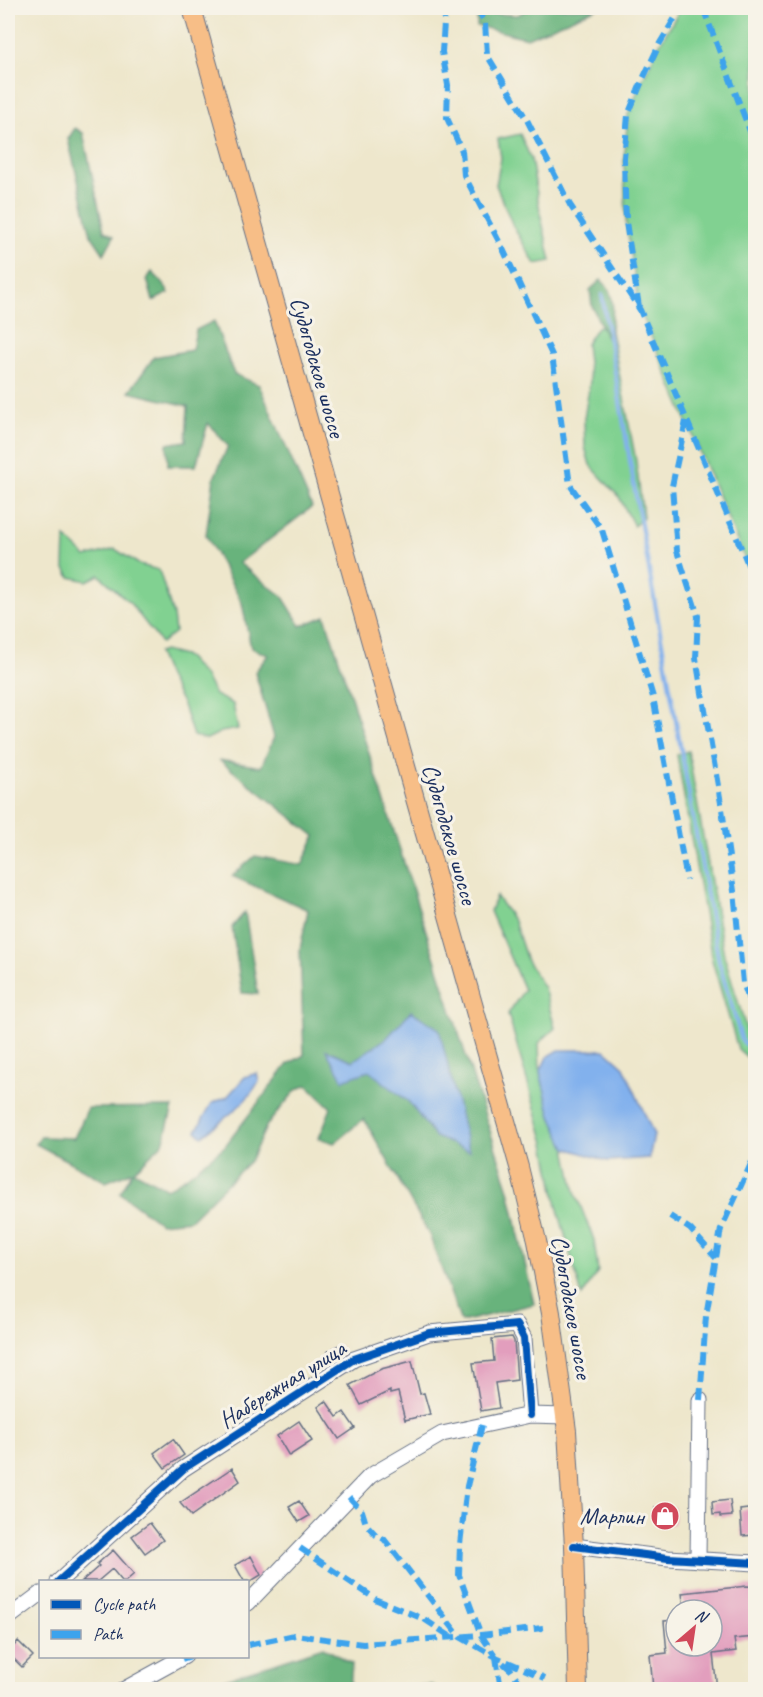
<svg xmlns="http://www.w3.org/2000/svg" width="763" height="1697" viewBox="0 0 763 1697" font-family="Caveat,sans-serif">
	<rect width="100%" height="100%" fill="#f7f3e8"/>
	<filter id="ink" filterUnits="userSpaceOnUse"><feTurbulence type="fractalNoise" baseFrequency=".0167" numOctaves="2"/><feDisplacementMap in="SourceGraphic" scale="12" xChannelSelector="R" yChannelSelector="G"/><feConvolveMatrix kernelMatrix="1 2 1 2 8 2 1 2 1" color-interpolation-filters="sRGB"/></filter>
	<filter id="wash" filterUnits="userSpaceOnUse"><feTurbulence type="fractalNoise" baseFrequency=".008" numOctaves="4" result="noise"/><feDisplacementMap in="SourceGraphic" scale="24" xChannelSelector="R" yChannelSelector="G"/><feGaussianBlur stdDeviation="1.35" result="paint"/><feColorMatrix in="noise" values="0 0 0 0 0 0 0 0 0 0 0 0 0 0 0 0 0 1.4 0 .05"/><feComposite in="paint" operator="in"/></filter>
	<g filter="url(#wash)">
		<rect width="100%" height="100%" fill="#eee7cc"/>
		<path fill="#81d191" stroke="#4e8078" stroke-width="1.5" d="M681 8H755V583L640 310 626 222 624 159 628 115 642 81 660 43Z
			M520 134 531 159 541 217 551 261 535 264 513 226 496 185 501 158 498 139Z
			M609 321 636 461 643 517 634 526 619 497 590 465 585 447 584 419 590 381 586 344 597 327Z
			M65 537 86 557 115 549 140 565 159 570 173 615 175 632 161 643 130 603 99 575 87 581 70 577 64 567Z
			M164 651 187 657 205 677 215 695 233 704 238 729 221 732 207 739 193 736 183 705 168 677 158 653Z
			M688 751 724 955 749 1038 755 1045V1064L738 1049 712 960 677 755Z
			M496 896 514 921 527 961 544 988 555 1028 539 1043 540 1072 551 1116 566 1148 575 1192 594 1240 598 1271 582 1296 557 1206 545 1143 508 1014 524 990 490 911Z"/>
		<path fill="#68b37b" stroke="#42716c" stroke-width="1.5" fill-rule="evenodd" d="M529 8H597L527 38 477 26V13L518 15Z
			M75 128 83 133 104 231 114 236 104 254 91 235 68 139Z
			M152 272 163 283 169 293 153 301 147 279Z
			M601 280C618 294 612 317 610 336L607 339 592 306 590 290Z
			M214 321 234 374 259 385 312 507 239 563 283 597 301 626 325 616 509 1190 534 1304 461 1322 429 1234 364 1119 334 1143 319 1138 331 1108 307 1085 296 1090 267 1125 250 1161 190 1220 160 1223 120 1193 133 1171 106 1182 36 1144 40 1137 74 1138 88 1108 173 1107 163 1143 134 1171 167 1189 186 1177 225 1146 288 1064 304 1055 300 949 308 910 232 876 255 856 302 865 315 836 219 760 261 767 274 737 255 672 268 655 251 648 242 603 206 535 214 478 228 446 208 423 196 466H168L167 444 186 441 188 406 129 392 154 357 192 350 196 330ZM411 1012 435 1137 409 1102 369 1070 327 1050 353 1061 387 1038Z
			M245 912 258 994 242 993 232 927Z
			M323 1647 352 1664 350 1689H196Z
			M432 1685 438 1689H379L380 1688Z"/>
		<path fill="#82b1ed" stroke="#4e70a6" stroke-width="1.5" d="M411 1011 439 1029 469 1151 435 1137 409 1102 369 1071 343 1080 326 1050 353 1061 387 1038Z
			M559 1050H605L624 1067 654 1135 649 1158 607 1161 566 1148 551 1116 540 1072 547 1057Z
			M257 1073 259 1081C246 1105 223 1119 202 1136L196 1131 212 1103 227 1097 245 1077Z"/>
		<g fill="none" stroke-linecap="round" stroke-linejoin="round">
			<path stroke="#82b1ed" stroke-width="4" d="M602 295 636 497 719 962 742 1041 756 1054"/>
		</g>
		<g id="blocks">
			<path fill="#e29ebd" d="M512 1337 514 1341 517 1380 495 1383 499 1408 481 1411 473 1363 494 1361 492 1339Z
				M339 1345 344 1354 333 1361 327 1352Z
				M412 1361 420 1394 424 1393 430 1414 405 1420 398 1392 390 1394V1391L361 1405 350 1385 381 1369Z
				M326 1401 337 1417 344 1412 355 1428 339 1439 318 1407Z
				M299 1421 312 1441 289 1456 277 1436Z
				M173 1439 184 1455 165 1468 154 1453Z
				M232 1468 240 1481 191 1516 180 1503Z
				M730 1500 732 1516 720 1517V1514L713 1515 712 1502Z
				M299 1501 309 1516 299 1522 289 1507Z
				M655 1507H674V1524H655Z
				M756 1508V1535L742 1536 740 1510Z
				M150 1523 163 1540 145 1553 132 1536Z
				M113 1550 134 1574 126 1581H122L112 1569 98 1581H82L99 1566 97 1564Z
				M251 1556 261 1575 248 1583V1581H244L235 1565Z
				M747 1586 756 1587V1637L734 1639 736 1651 713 1654 717 1689H653L650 1655 667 1653 664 1621 676 1620V1646H712V1610H684L682 1593Z
				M18 1641 33 1656 22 1667 8 1653Z"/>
		</g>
	</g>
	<g filter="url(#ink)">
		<use href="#blocks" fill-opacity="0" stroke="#656f84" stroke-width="1.5"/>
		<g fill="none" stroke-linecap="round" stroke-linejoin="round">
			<g stroke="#656f84" stroke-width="17">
				<path id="minor" d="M574 1546 668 1558 756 1563
					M698 1560 700 1400
					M58 1582 183 1469 354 1359 429 1333 517 1325 524 1338 530 1415
					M248 1603 370 1476 442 1434 530 1415 565 1416
					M8 1618 40 1594
					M123 1690 185 1656"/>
			</g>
			<g stroke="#656f84" stroke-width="20">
				<path id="major" d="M192 8 519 1167 537 1241 551 1313 567 1431 574 1546 578 1690"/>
			</g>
			<use href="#minor" stroke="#fff" stroke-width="15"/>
			<use href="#major" stroke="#f7be87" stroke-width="18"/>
			<path stroke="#3da3ed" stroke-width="6" stroke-dasharray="12 6" stroke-linecap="butt" d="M445 8 442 52 448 85 447 118 462 151 464 175 503 249 552 355 570 485 602 530 653 697 687 880
				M477 8 485 22 487 55 527 120 570 205 640 310 756 583
				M703 8 756 147
				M639 307 626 222 624 159 628 115 642 81 660 43 681 8
				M686 421 672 486 677 551 698 616 696 658 722 809 734 891 743 983 756 1019
				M670 1216 690 1229 716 1258
				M700 1400 706 1316 721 1229 756 1153
				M482 1425 467 1486 460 1544 459 1575 481 1635 496 1657 511 1670 525 1690
				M349 1497 362 1511 366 1524 376 1535 384 1539 460 1637 496 1657 545 1678
				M300 1548 377 1600 424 1619 451 1637
				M248 1645 295 1635 363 1644 481 1635 543 1628
				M496 1657 501 1690
				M182 1659 191 1656"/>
			<g stroke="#f7f3e8" stroke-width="11">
				<path id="cycleway" d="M574 1546 668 1558 756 1563
					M58 1582 183 1469 354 1359 429 1333 517 1325 524 1338 530 1415"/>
			</g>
			<use href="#cycleway" stroke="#0057b8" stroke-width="8"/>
		</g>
	</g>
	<defs>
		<g id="shop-disc" transform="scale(1.5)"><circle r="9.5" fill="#d1495b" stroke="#f7f3e8"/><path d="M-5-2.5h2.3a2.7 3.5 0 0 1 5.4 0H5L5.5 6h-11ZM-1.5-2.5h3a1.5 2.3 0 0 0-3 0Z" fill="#fff"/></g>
	</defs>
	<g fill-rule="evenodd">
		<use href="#shop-disc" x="665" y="1516"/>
	</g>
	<g text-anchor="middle" stroke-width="6" stroke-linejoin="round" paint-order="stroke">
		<g font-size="24" fill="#1b2f5e" stroke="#f7f3e8">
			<text transform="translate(318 367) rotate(74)" y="8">Судогодское шоссе</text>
			<text transform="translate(450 834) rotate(74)" y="8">Судогодское шоссе</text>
			<text transform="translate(572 1307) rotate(80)" y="8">Судогодское шоссе</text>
			<text transform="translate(282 1384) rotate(-32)" y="8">Набережная улица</text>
		</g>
		<g font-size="24" fill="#1b2f5e" stroke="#f7f3e8" text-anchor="end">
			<text x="644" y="1524">Марлин</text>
		</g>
	</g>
	<rect width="763" height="1697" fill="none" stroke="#f7f3e8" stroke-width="30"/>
	<rect x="39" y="1580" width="210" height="78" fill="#f7f3e8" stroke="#9fa5b1" stroke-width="1.5"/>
	<rect x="51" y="1600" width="30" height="9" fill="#0057b8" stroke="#9fa5b1" stroke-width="1.5"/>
	<text x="93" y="1610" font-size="18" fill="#1b2f5e">Cycle path</text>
	<rect x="51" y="1630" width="30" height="9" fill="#3da3ed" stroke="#9fa5b1" stroke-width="1.5"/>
	<text x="93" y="1640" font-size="18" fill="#1b2f5e">Path</text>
	<g transform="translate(694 1628) rotate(29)"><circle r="28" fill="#f7f3e8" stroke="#9fa5b1" stroke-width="1.5"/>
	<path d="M0-4.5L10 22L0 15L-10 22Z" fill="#d1495b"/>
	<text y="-9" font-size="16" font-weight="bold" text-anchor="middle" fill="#1b2f5e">N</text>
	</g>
</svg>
